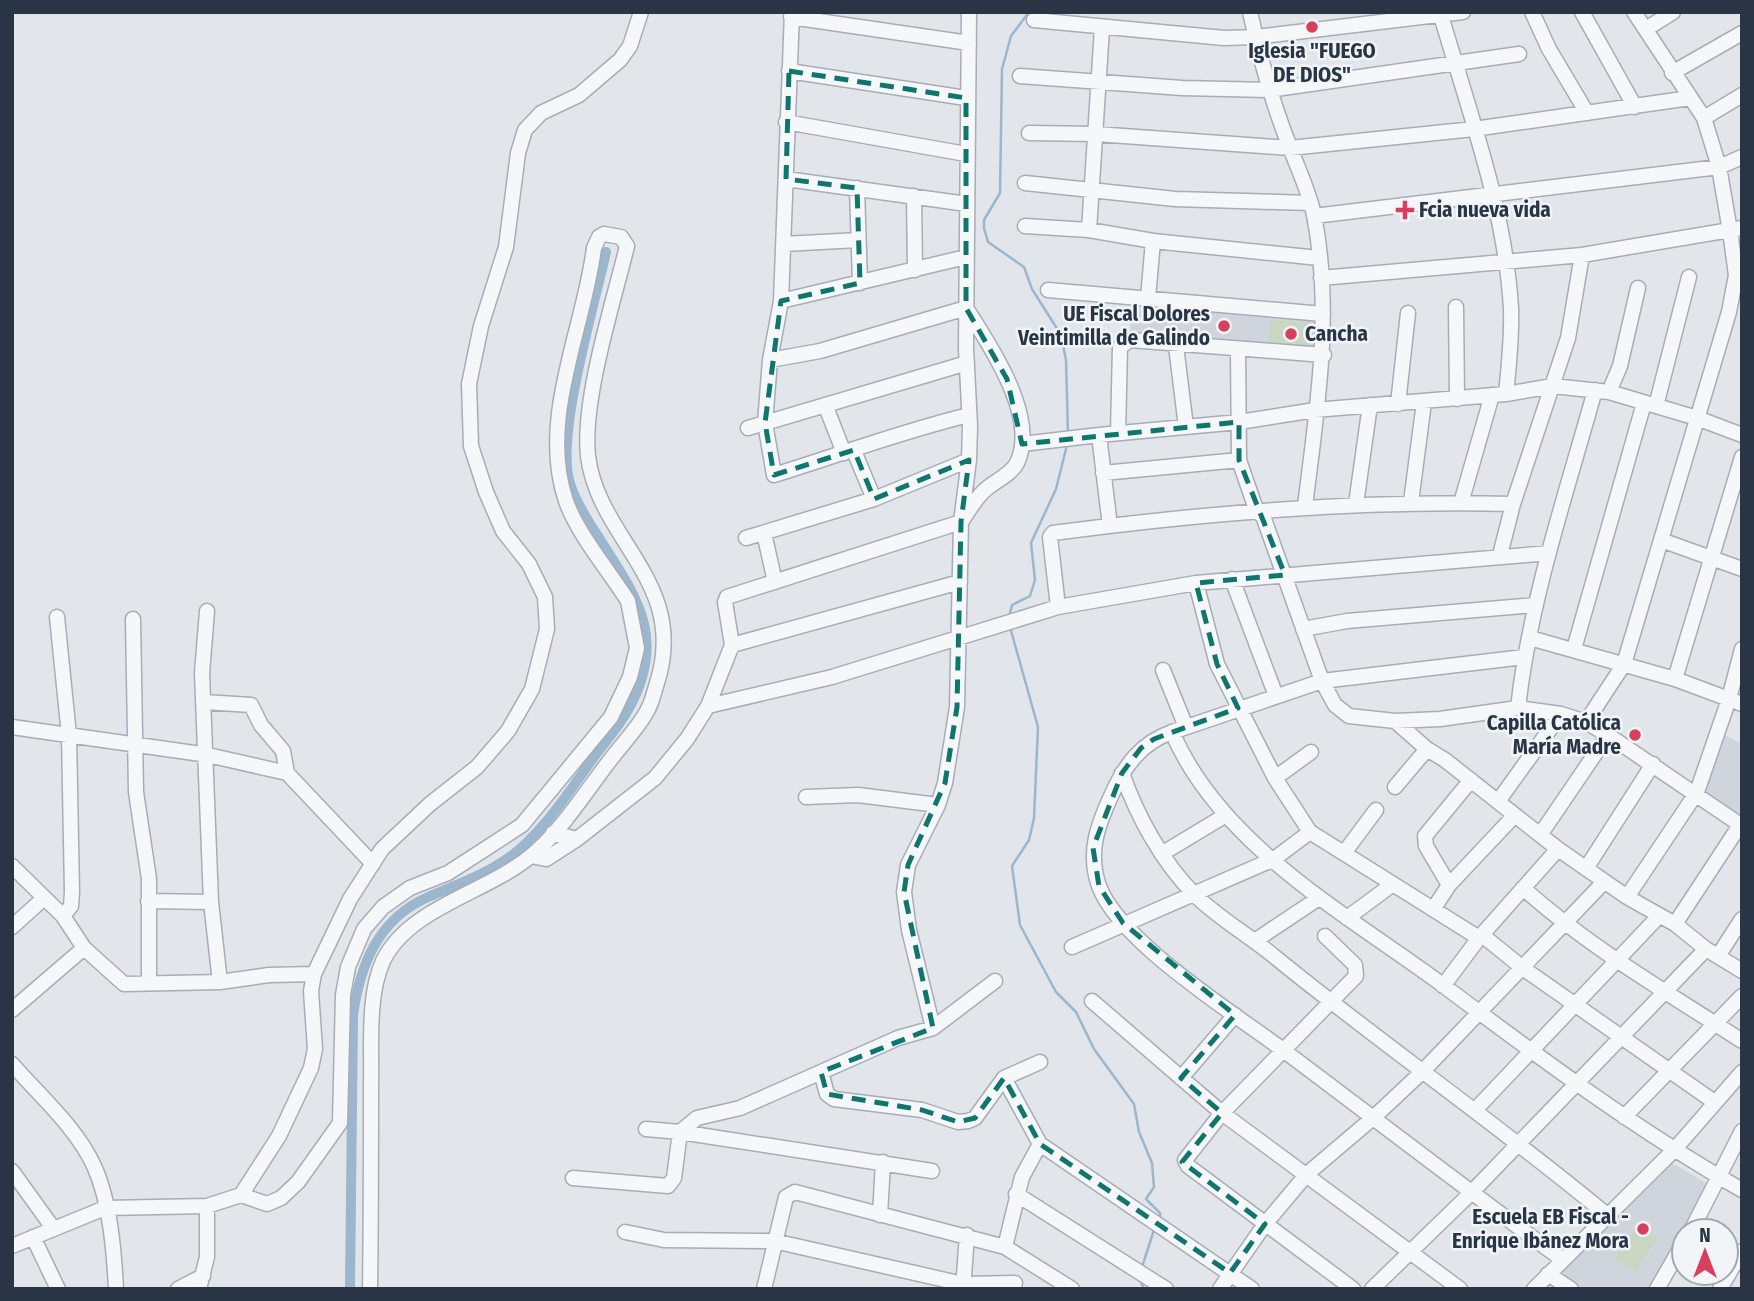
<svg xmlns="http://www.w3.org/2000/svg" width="1754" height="1301" viewBox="0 0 1754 1301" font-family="'Fira Sans Condensed',sans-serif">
	<rect width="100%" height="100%" fill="#e2e6eb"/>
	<path fill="#d0d5dd" d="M1132 301 1319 319 1316 350 1130 333Z
		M1723 734 1742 744V816L1703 791Z
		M1672 1163 1708 1184 1648 1289H1581L1559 1274Z"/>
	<path fill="#c8d6c2" d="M1271 320 1314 323 1311 347 1268 345Z
		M1638 1225 1658 1237 1636 1271 1615 1259Z"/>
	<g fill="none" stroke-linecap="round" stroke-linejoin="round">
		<path stroke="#9bb6cd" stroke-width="2.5" d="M1029 12 1011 36 1002 69 1000 193 984 220V228L988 242 1024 267 1032 289 1061 335 1066 360 1068 435
			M1009 617 1012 605 1030 596 1035 580 1031 543 1056 489 1067 445
			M1010 627 1038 727 1034 818 1029 840 1012 866 1020 925 1056 992 1076 1012 1094 1049 1134 1104 1139 1132 1152 1163 1154 1187 1146 1199 1160 1213V1218
			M1142 1267 1154 1230
			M1140 1280 1144 1289"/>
		<path stroke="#9bb6cd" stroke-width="10" d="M350 1289 353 1015C360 965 378 919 428 897 460 883 494 872 521 848 550 822 571 789 594 757 605 742 619 727 628 710 671 634 632 591 592 527 583 512 571 493 568 475 559 425 594 306 606 252"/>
		<g stroke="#a7adb6" stroke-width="17">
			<path id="minor" d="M792 12 781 301 770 360 765 423 774 475C839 455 902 431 969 415
				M1250 12C1260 59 1273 105 1291 150 1299 171 1309 192 1314 215 1333 312 1317 409 1305 506
				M1440 12C1468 109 1505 207 1511 308 1512 337 1509 366 1506 394
				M1532 12 1549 49 1587 113
				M1582 12 1635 107
				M791 17 969 43
				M1034 20 1224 38 1256 37 1463 12
				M1646 29 1673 12
				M789 71 966 98
				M1672 73 1742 33
				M1020 76 1182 88 1269 90 1519 54
				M1704 118 1742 95
				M786 122 966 154
				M1029 133 1096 134 1290 148 1474 129 1690 98
				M786 179 967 204
				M1025 183 1175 199 1310 203
				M857 188 860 283
				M914 196 915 270
				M1314 216 1719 167 1742 157
				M1025 226 1089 230 1153 241 1319 258
				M1089 230 1102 28
				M784 244 858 240
				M1321 278 1582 255 1742 228
				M1048 290 1323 314
				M1148 298 1153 241
				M781 301 966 257
				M1456 307 1457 399
				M1176 346 1186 427
				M1238 350 1239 460 1257 512 1263 516 1322 681 1335 705 1349 716 1395 721 1440 719 1518 708 1561 714 1586 722 1608 735 1742 826
				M1609 392 1620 366 1638 288
				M1398 404 1408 313
				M1656 406 1689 277
				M826 407 844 453
				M748 428 967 363
				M1118 433 1120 347 1130 340 1324 355
				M1022 444 1099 435
				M854 451 874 499
				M1103 473 1239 460
				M1411 502 1424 402
				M1461 503 1492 395
				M1356 504 1370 405
				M1110 526 1099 435 1239 422 1315 410 1506 394 1553 386 1609 392 1697 418 1742 435
				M764 533 775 582
				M746 538 874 499 969 460
				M1661 540 1742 569
				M1500 555 1513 504 1568 338 1582 255
				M1232 579 1276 696
				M1196 583 1217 664 1275 778 1310 832 1479 938
				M1058 607 1050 537 1053 533C1206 513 1358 500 1513 504
				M207 611 202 673 211 902 220 982
				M57 617 69 735 72 892 71 906 63 916
				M133 619 136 792 149 879V982
				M1303 629 1347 621 1535 605
				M1530 638 1675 679 1742 704
				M732 645 725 602 727 597 961 522C968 512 975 499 984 491 993 482 1011 475 1017 463 1039 418 990 345 966 308L820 351 770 360
				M1574 649 1644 403
				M1163 670 1186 727
				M1675 679 1742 457
				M204 702 251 705 261 725 283 751 287 773
				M708 706 832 677 1058 607 1196 583 1549 553
				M1518 708C1530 599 1566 495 1595 390
				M1395 721 1427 749 1445 760 1558 849 1627 897 1697 792 1729 699 1742 649
				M1586 722 1624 664 1729 312 1736 275 1730 231 1719 167 1704 118 1634 12
				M12 727 208 755 287 773 373 864
				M1172 732 1322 681 1524 657
				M1122 773C1137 816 1162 862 1195 895 1218 918 1250 936 1275 957 1384 1046 1499 1125 1607 1215
				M1275 778 1311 752
				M1395 787 1427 749
				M806 797 858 795 938 805
				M1499 800 1561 714
				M553 833 577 839 655 778 687 739 708 706 732 645 960 582
				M1540 835 1608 735
				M1163 853 1226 815
				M1344 853 1376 810
				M531 856 546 859 577 839
				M12 866 63 916 84 948 124 984 220 982 269 975 314 974
				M1587 867 1653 764
				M1449 885 1426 846 1425 836 1471 780
				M1523 888C1590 948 1667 992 1742 1041
				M1627 897 1675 924 1740 825
				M148 901 211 902
				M1434 908 1449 885 1515 815
				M1347 918 1393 884
				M1675 924 1706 949 1742 971
				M12 927 43 899
				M1482 935 1524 969 1713 1101
				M1325 936 1355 965 1356 976 1222 1113 1185 1160 1188 1166 1353 1289
				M1256 940 1319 898
				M1072 947 1274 859 1310 832
				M1718 956 1742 919
				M1443 986 1479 938 1558 849
				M1092 1001 1222 1113 1460 1289
				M12 1010 84 948
				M933 1028 909 930 904 892 908 865 938 805 945 783 957 707 961 522 969 460 970 426 966 348 969 12
				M12 1064C39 1095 77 1128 94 1166 110 1201 114 1250 116 1289
				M821 1072 827 1094 834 1099 922 1110 958 1122 968 1121 975 1118 1004 1078 1040 1062
				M1004 1078 1040 1144 1022 1177 1005 1247
				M1181 1078 1235 1015
				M1475 1110 1659 916
				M1624 1117 1742 996
				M646 1129 680 1132 697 1118 740 1108 898 1038 933 1028 995 981
				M1040 1144 1252 1289
				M12 1171 53 1228
				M573 1178 668 1186 674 1178 680 1132 932 1171
				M1016 1194 1166 1289
				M880 1215 883 1162
				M1691 1231 1742 1131
				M625 1232 664 1240 774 1241 963 1284 1015 1283
				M33 1237 58 1289
				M12 1246 105 1208 207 1206 241 1195
				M1563 1260C1470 1192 1379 1122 1287 1053 1237 1015 1120 943 1099 886 1087 852 1098 824 1112 794 1125 765 1141 743 1172 732 1221 846 1348 915 1444 986 1540 1058 1637 1130 1742 1190
				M1548 1274 1571 1289
				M178 1289 203 1276
				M199 1289 207 1257V1206
				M370 1289C371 1221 371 1153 371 1086 372 1048 367 996 383 961 409 907 487 893 532 855 563 829 586 791 611 759 623 743 638 728 647 711 652 703 654 692 657 683 689 582 598 540 588 456 582 400 613 304 627 246L621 237 604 234 599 237 594 248C584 329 538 419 566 501 577 533 609 571 628 601L637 648 630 677 611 717 522 825 448 873 410 888 383 907 364 929 348 967 343 995 340 1123 298 1182 281 1198 267 1204 241 1195 279 1136 311 1068 315 1049 311 991 314 974 350 899 382 849 430 804 477 767 508 731 532 689 547 629 545 597 529 564 503 531 486 492 471 446 469 384 481 326 506 247 518 153 525 130 541 113 579 95 620 60 630 46 641 12
				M764 1289 786 1197 795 1192 1005 1247 1072 1289
				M963 1289 967 1235
				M1220 1289 1265 1224 1307 1174 1373 1118 1422 1072 1604 882
				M1372 1289 1471 1193 1706 949
				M1534 1289 1674 1150 1742 1072
				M1657 1289 1684 1242
				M1720 1289 1742 1251"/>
		</g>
		<use href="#minor" stroke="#f5f7f9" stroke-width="14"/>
	</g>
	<path fill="none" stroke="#0f766e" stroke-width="5" stroke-dasharray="14 9" stroke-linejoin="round" d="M789 71 966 98V308L1007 379 1022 444 1239 422V460L1285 575 1196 583 1217 664 1238 708 1154 739 1141 748 1122 773 1093 848 1099 886 1123 923 1235 1015 1181 1078 1222 1113 1182 1162 1265 1224 1230 1273 1040 1144 1004 1078 975 1118 958 1122 922 1110 827 1094 821 1072 933 1028 904 892 908 865 945 783 957 707 961 522 969 460 874 499 854 450 774 475 765 423 781 301 860 283 857 188 786 179Z"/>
	<g fill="#d83f5f" stroke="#f2f5f8" stroke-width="2.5">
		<circle cx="1312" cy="27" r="7"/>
		<path d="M1401.5 199.5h7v7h7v7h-7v7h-7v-7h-7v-7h7z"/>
		<circle cx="1224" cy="326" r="7"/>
		<circle cx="1291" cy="334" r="7"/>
		<circle cx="1635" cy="735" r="7"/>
		<circle cx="1643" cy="1229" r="7"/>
	</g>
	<g text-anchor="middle" stroke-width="5" stroke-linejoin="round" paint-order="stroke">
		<g font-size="21" font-weight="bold" fill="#293445" stroke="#f2f5f8" text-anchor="end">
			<text x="1312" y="58" text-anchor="middle">Iglesia "FUEGO<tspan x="1312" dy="24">DE DIOS"</tspan></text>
			<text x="1419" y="217" text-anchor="start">Fcia nueva vida</text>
			<text x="1210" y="321">UE Fiscal Dolores<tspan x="1210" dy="24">Veintimilla de Galindo</tspan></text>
			<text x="1305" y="341" text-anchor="start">Cancha</text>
			<text x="1621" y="730">Capilla Católica<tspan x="1621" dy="24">María Madre</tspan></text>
			<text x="1629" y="1224">Escuela EB Fiscal -<tspan x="1629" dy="24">Enrique Ibánez Mora</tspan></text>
		</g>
	</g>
	<rect width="1754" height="1301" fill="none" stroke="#293445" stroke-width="28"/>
	<g transform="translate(1705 1252)"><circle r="33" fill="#f2f5f8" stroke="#a2a8b0" stroke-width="2"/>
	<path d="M0-5L12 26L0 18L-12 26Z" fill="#d83f5f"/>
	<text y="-10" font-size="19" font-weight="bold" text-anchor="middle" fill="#293445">N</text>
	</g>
</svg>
